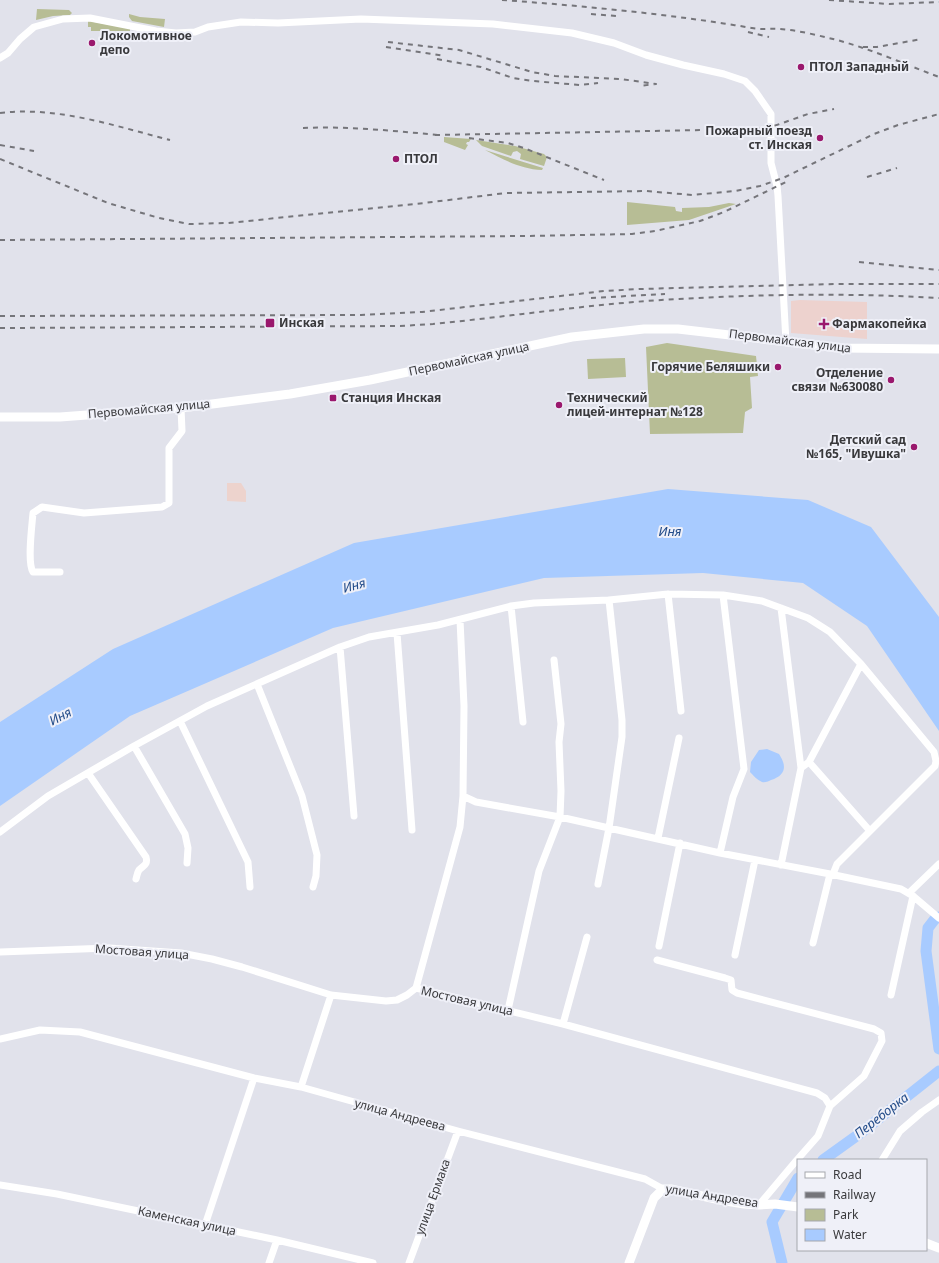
<svg xmlns="http://www.w3.org/2000/svg" width="939" height="1263" viewBox="0 0 939 1263" font-family="'Noto Sans',sans-serif">
	<rect width="100%" height="100%" fill="#e1e2eb"/>
	<path fill="#edd2ce" d="M800 300 867 302V339L791 333V301Z"/>
	<path fill="#edd3cd" d="M227 483H241L246 491V502L227 501Z"/>
	<path fill="#b7bd95" d="M37 9 69 10 72 13 70 15 53 16 36 20Z
		M129 14 140 17 165 19 164 27 132 21 129 17Z
		M88 21 130 28V31H91V27H88Z
		M444 137 471 139 469 142H467L466 144 468 145 465 150 444 142Z
		M476 140 515 146 544 154 547 157 544 166 520 159 521 154 517 151 513 152 511 156 482 146Z
		M485 150 543 168 542 170C521 169 504 160 485 150Z
		M627 202 675 207 676 211 682 212V208L709 207 729 203 736 204 689 220 627 225Z
		M667 343 756 356 758 376 750 377 752 408 745 412 743 433 650 434 646 347Z
		M625 358 626 377 588 379 587 359Z"/>
	<path fill="#a8cbff" d="M668 489 808 500 871 527 939 617V731L867 626 803 583 703 573 544 578 333 628 130 716 0 806V722L113 649 354 543Z
		M767 749 779 754C787 766 786 775 771 780 769 781 765 783 762 782 757 780 753 775 750 772L751 762 759 750Z"/>
	<g fill="none" stroke-linecap="round" stroke-linejoin="round">
		<path stroke="#a8cbff" stroke-width="11" d="M939 917 935 919 928 928 926 951 939 1049
			M823 1160 862 1132 939 1071
			M782 1263 772 1222 798 1178"/>
		<path stroke="#fff" stroke-width="7" d="M0 58 8 53 20 39 34 27 63 19 90 18 156 31 176 33 195 32 208 27 241 22 278 23 361 19 493 24 572 33 614 43 646 55 683 65 724 74 745 81 755 91 771 114V163L777 186 778 196 786 342
			M60 572H33C27 563 32 525 33 513L42 507 84 513 162 507 169 503V448L182 431 181 408
			M668 594 681 711
			M511 606 523 722
			M781 608 801 768
			M460 620 464 706 463 796 476 802 560 817 720 853 830 874 901 889 913 896 939 918
			M397 633 412 830
			M340 647 354 816
			M257 684 302 796 317 855 316 876 313 887
			M180 721 248 862 250 887
			M134 746 185 834 188 848 187 863
			M809 762 870 831
			M88 773 146 857C148 865 144 865 139 870 137 873 137 876 136 879
			M0 832 48 796 134 746 207 706 340 647 369 637 438 625 511 606 534 603 609 600 668 594 723 595 762 601 808 618 830 632 861 664 934 752 936 761 935 766 837 864 833 874
			M658 838 679 738
			M720 853 733 797 744 769 723 595
			M781 865 801 768 809 762 861 664
			M598 884 609 828 622 737V720L609 600
			M909 893 939 864
			M813 943 830 874
			M659 946 680 843
			M0 952 109 948 181 953 212 959 242 967 331 995 386 1001 397 1000 407 995 416 988 563 1024 817 1093 825 1098 830 1106
			M735 955 755 860
			M657 960 725 978 731 980 732 990 737 993 874 1029 881 1033 882 1041 864 1076 830 1106 818 1136 796 1161 759 1205
			M416 988 460 827 463 796
			M891 995 913 896
			M508 1010 539 871 560 817 561 791 559 742 561 724 554 660
			M563 1024 587 937
			M0 1039 40 1030 80 1032 254 1078 301 1087 458 1131 645 1179 663 1189
			M301 1087 331 995
			M882 1160 900 1131 922 1112 939 1100
			M0 1185 57 1194 277 1240 373 1263
			M205 1225 254 1078
			M269 1263 277 1240
			M409 1263 458 1131"/>
		<path stroke="#fff" stroke-width="9" d="M0 417H60L181 408 290 394 370 380 572 337 644 329H678L840 348 939 349
			M926 1243 939 1248
			M629 1263 654 1198 663 1189H671L720 1200 744 1204 759 1205 775 1204 798 1207"/>
		<path stroke="#75757a" stroke-width="2" stroke-dasharray="5 5" stroke-linecap="butt" d="M502 0C585 6 669 14 752 28 761 30 770 28 779 29 797 30 816 35 833 39 869 48 904 64 939 77
			M829 0 889 4 939 2
			M591 14 617 16
			M748 32 769 37
			M388 42 459 50 532 72 555 76 621 79 656 84 639 86
			M386 47 445 56
			M863 47H877L922 39
			M437 59 481 67 513 78 533 81 580 85 598 83
			M0 113C57 106 115 126 170 140
			M303 128C348 126 394 131 439 135
			M435 135 759 129 771 127 808 114 834 109
			M469 138 508 143 524 148 604 180
			M0 145 34 151
			M0 159 108 203 159 218 189 224 228 223 424 203 506 193 646 191 692 195 735 191 760 186 783 178 874 134 898 125 939 114
			M867 177 897 168
			M0 240 525 236 632 234 655 231 700 221 724 212 788 181
			M859 262 939 270
			M591 298 665 294
			M0 316 361 315 422 312 604 291 639 289 835 284H939
			M0 328 400 326 433 324C515 316 597 303 679 299 766 294 852 293 939 298"/>
	</g>
	<g fill="#9a186d" stroke="#eff0f8" stroke-width="1.5">
		<circle cx="92" cy="43" r="4"/>
		<circle cx="801" cy="67" r="4"/>
		<circle cx="820" cy="138" r="4"/>
		<circle cx="396" cy="159" r="4"/>
		<rect x="265" y="318" width="10" height="10" rx="2"/>
		<path d="M822 318h4v4h4v4h-4v4h-4v-4h-4v-4h4z"/>
		<circle cx="778" cy="367" r="4"/>
		<circle cx="891" cy="380" r="4"/>
		<rect x="329" y="394" width="8" height="8" rx="2"/>
		<circle cx="559" cy="405" r="4"/>
		<circle cx="914" cy="447" r="4"/>
	</g>
	<g text-anchor="middle" stroke-width="4" stroke-linejoin="round" paint-order="stroke">
		<g font-size="12" font-weight="bold" fill="#39393c" stroke="#eff0f8" text-anchor="start">
			<text x="100" y="40">Локомотивное<tspan x="100" dy="14">депо</tspan></text>
			<text x="809" y="71">ПТОЛ Западный</text>
			<text x="812" y="135" text-anchor="end">Пожарный поезд<tspan x="812" dy="14">ст. Инская</tspan></text>
			<text x="404" y="163">ПТОЛ</text>
			<text x="279" y="327">Инская</text>
			<text x="832" y="328">Фармакопейка</text>
			<text x="770" y="371" text-anchor="end">Горячие Беляшики</text>
			<text x="883" y="377" text-anchor="end">Отделение<tspan x="883" dy="14">связи №630080</tspan></text>
			<text x="341" y="402">Станция Инская</text>
			<text x="567" y="402">Технический<tspan x="567" dy="14">лицей-интернат №128</tspan></text>
			<text x="906" y="444" text-anchor="end">Детский сад<tspan x="906" dy="14">№165, "Ивушка"</tspan></text>
		</g>
		<g font-size="12" fill="#39393c" stroke="#eff0f8">
			<text transform="translate(790 341) rotate(7)" y="4">Первомайская улица</text>
			<text transform="translate(469 359) rotate(-12)" y="4">Первомайская улица</text>
			<text transform="translate(149 409) rotate(-5)" y="4">Первомайская улица</text>
			<text transform="translate(142 952) rotate(4)" y="4">Мостовая улица</text>
			<text transform="translate(467 1001) rotate(13)" y="4">Мостовая улица</text>
			<text transform="translate(400 1115) rotate(15)" y="4">улица Андреева</text>
			<text transform="translate(712 1196) rotate(9)" y="4">улица Андреева</text>
			<text transform="translate(433 1197) rotate(-70)" y="4">улица Ермака</text>
			<text transform="translate(187 1221) rotate(12)" y="4">Каменская улица</text>
		</g>
		<g font-size="13" font-style="italic" fill="#234c89" stroke="#eff0f8">
			<text x="670" y="536">Иня</text>
			<text transform="translate(354 585) rotate(-15)" y="5">Иня</text>
			<text transform="translate(60 716) rotate(-28)" y="5">Иня</text>
			<text transform="translate(881 1115) rotate(-38)" y="5">Переборка</text>
		</g>
	</g>
	<rect x="797" y="1159" width="130" height="92" fill="#eff0f8" stroke="#a6a7ad"/>
	<rect x="805" y="1172" width="20" height="6" fill="#ffffff" stroke="#a6a7ad"/>
	<text x="833" y="1179" font-size="12" fill="#39393c">Road</text>
	<rect x="805" y="1192" width="20" height="6" fill="#75757a" stroke="#a6a7ad"/>
	<text x="833" y="1199" font-size="12" fill="#39393c">Railway</text>
	<rect x="805" y="1209" width="20" height="12" fill="#b7bd95" stroke="#a6a7ad"/>
	<text x="833" y="1219" font-size="12" fill="#39393c">Park</text>
	<rect x="805" y="1229" width="20" height="12" fill="#a8cbff" stroke="#a6a7ad"/>
	<text x="833" y="1239" font-size="12" fill="#39393c">Water</text>
</svg>
